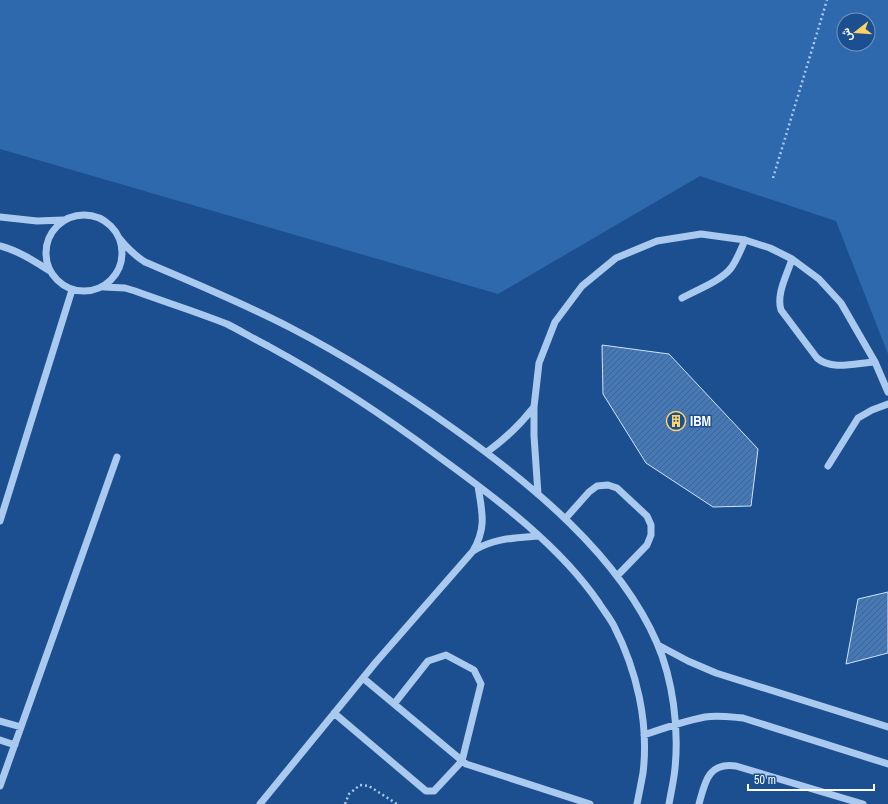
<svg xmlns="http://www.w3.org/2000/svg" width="888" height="804" viewBox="0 0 888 804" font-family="'Archivo Narrow',Vazirmatn,sans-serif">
	<defs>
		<pattern id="building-hatch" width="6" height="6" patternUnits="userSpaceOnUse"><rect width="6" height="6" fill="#4478b7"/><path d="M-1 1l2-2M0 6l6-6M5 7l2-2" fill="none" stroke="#486282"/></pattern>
	</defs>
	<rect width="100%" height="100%" fill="#1b4f8f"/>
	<path fill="#2e69ad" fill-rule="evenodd" d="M0 0H888V354L836 221 700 176 498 294 0 149ZM844 20H868V44H844Z"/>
	<path fill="url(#building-hatch)" stroke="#cfe3fa" d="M602 345 669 354 758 449 751 506 713 507 646 463 603 394Z
		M888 592V653L846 664 858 599Z"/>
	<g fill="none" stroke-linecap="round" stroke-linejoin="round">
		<path stroke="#a9c9ee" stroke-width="2.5" stroke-dasharray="2 3" stroke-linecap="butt" d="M773 178 827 0
			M345 804 349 794 360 785 369 786 397 804"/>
		<path stroke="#a9c9ee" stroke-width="7" d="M46 253a38 38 0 1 1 76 0a38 38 0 1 1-76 0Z
			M0 217 37 221 63 220
			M119 238C127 248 134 255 145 262 194 283 243 303 291 328 347 357 402 392 454 429 530 483 619 555 657 643 673 680 679 728 675 768 674 780 671 792 669 804
			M0 246C19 251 34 261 50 271
			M792 259C787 275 776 294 781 310L817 358C832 371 856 363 875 362
			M104 287 125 288 135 291C165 302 197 312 227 324 241 331 254 339 268 346 329 379 386 417 442 459 497 499 560 546 599 603 604 611 610 618 614 626 637 671 649 723 643 773 641 784 639 794 637 804
			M682 298C696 290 721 281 731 268 737 260 741 249 745 240
			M487 452C505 439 520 425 534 407
			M828 466 858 418 872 410 888 404
			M538 494 534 436V407L539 363 555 322 582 286 616 258 657 241 701 234 745 240 770 248 792 259 819 279 841 303 875 362 888 392
			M565 519 589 492 597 486 608 485 617 488 647 516 651 525V535L647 545 617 576
			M0 521 72 290
			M473 551C494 538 514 538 538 536
			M658 645 688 661 716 673 888 727
			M363 678 466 764 590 804
			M334 713 426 791H434L462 761 481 684 474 670 446 655 428 661 394 704
			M0 721 21 727
			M644 735C664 728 684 721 705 717 718 715 731 717 743 718L888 764
			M0 740 15 745
			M0 786 117 457
			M260 804 376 662 473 551C487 527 482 512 478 486
			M699 804C705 782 708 762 736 766L863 804"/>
	</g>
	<defs>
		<g id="building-ring" transform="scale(1)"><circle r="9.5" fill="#1b4f8f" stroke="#ffd166" stroke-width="1.5"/><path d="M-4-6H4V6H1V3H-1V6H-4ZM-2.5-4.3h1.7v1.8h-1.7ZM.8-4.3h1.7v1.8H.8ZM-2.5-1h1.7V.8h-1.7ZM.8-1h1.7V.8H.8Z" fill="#ffd166"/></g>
	</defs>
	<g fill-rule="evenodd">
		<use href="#building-ring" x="676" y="421"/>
	</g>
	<g text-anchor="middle" stroke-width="3" stroke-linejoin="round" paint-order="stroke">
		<g font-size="14" font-weight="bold" fill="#fff" stroke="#1b4f8f" text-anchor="start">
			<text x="690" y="426">IBM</text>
		</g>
	</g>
	<g transform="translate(856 32) rotate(253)"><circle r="19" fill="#1b4f8f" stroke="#7695bc"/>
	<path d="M0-3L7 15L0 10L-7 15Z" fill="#ffd166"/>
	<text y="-6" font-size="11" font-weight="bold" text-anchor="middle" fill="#ffffff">ش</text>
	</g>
	<path d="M748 784v6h126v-6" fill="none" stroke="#ffffff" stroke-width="2"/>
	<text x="754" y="784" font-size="12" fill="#ffffff" stroke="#1b4f8f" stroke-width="3" paint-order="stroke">50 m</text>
</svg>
